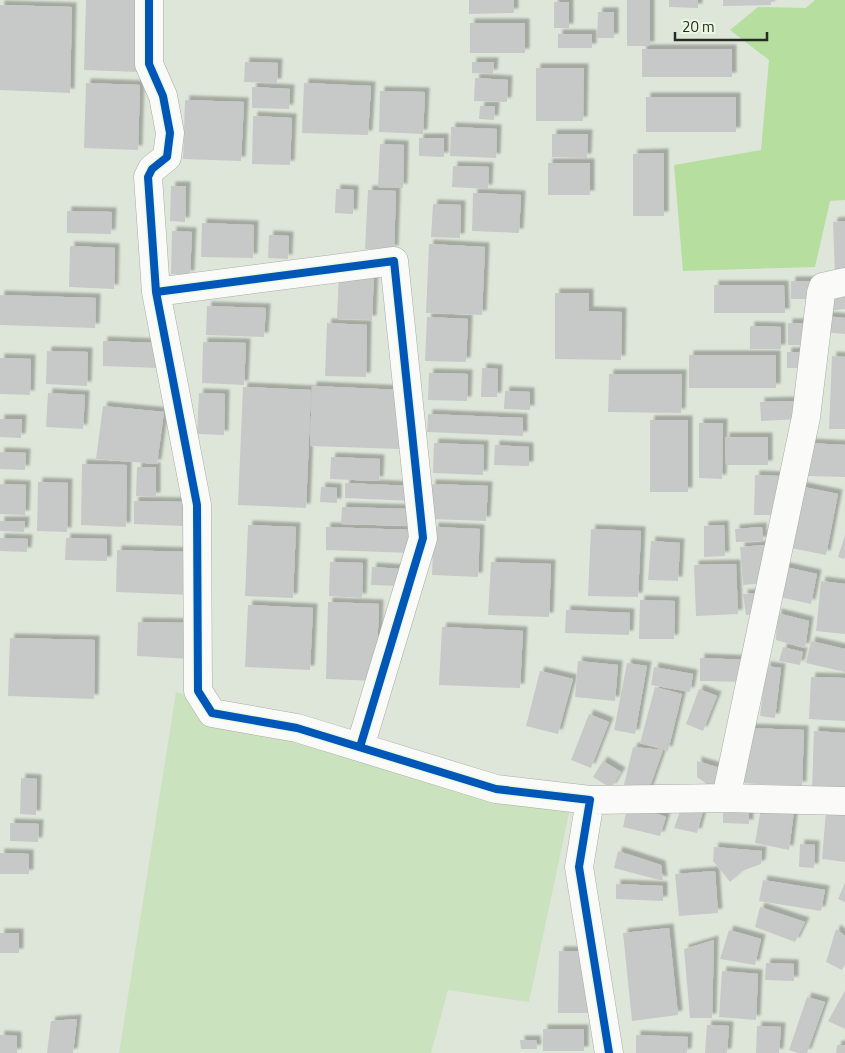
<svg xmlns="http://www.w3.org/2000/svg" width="845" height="1053" viewBox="0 0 845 1053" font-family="'Titillium Web',sans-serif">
	<defs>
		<filter id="shadow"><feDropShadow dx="4.5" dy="-4.5" stdDeviation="1" flood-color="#0004"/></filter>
	</defs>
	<rect width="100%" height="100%" fill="#dee6da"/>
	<path fill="#cae2bd" d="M176 692 572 799 529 1002 448 990 431 1053H119Z"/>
	<path fill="#b5de9f" d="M815 0H845V200L830 201 815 267 683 271 674 165 761 150 769 60 730 30 758 7 806 8Z"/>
	<path fill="#c7c9c8" filter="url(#shadow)" d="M86 0H142L139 72 84 70Z
		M469 0H514V13L469 14Z
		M627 0H650V46H627Z
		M669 0H698V8L669 7Z
		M723 0H771V5L723 6Z
		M554 2H569V28H554Z
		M0 5 72 7 70 93 0 90Z
		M598 12H614V38H597Z
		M470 23H525V53H470Z
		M558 34H592V48H558Z
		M642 49H732V77H642Z
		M245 62 278 63 277 83 244 82Z
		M472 62H494L493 74 472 73Z
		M536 68H584L583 121H536Z
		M475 78 508 80 507 102 474 101Z
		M86 83 140 85 138 150 84 148Z
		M304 83 371 86 368 135 302 133Z
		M252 87 290 89 289 109 252 108Z
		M380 91 425 92 423 134 379 132Z
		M646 97H736V132H646Z
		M185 100 244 102 241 161 183 159Z
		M480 106H495L494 120 479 119Z
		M253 116 292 118 290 165 252 164Z
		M451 127 497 129 496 158 450 156Z
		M552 134H588L587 158 552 157Z
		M419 138H444V157L419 156Z
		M380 144 404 145 403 188 378 187Z
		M664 153V216H633V154Z
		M548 163H590V195H548Z
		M453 166 489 167 488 189 452 187Z
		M171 186H186L185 222 170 221Z
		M336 189 354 190 353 214 335 213Z
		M368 190 396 191 394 250 365 249Z
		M473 193 521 195 519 233 472 231Z
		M433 204 461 205 460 238 431 237Z
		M67 211 112 212 111 234 67 233Z
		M845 221V276H835L833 222Z
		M202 223 254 225 253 258 201 257Z
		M172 231 192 232 190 275 171 274Z
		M269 235 289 236 288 259 268 258Z
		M429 244 485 247 482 315 426 313Z
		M70 246 115 248 114 289 69 287Z
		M339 270 374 272 372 320 337 319Z
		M791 281H815V299H791Z
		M714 285H784L785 313H714Z
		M845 290V309L829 311 826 294Z
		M555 293H589V311L622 312 621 360 555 359Z
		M0 295 96 298 95 328 0 325Z
		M207 306 266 308 264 337 206 335Z
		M825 316 845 318V334L823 332Z
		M427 317 468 319 466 362 425 361Z
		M327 323 367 325 366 377 325 376Z
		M788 323H812V345H788Z
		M750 326 781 327V349H750Z
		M103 341 158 343V368L103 366Z
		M203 342 246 343 244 385 202 383Z
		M47 351 88 352 87 386 46 384Z
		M787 352H806V368H787Z
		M689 355H776V388H689Z
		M832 356 845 357V429H829Z
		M0 358 31 359 30 395 0 394Z
		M482 368 498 369 497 397H481Z
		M429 373 468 374 467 401 428 400Z
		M609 374H682L681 413 608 412Z
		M312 386 402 390 400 449 310 446Z
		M243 387 311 390 306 508 238 505Z
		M505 391 530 392V410L504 409Z
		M48 393 85 395 83 429 46 427Z
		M199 393 225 394 224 435 197 434Z
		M798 401 799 419 761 421 760 402Z
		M103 406 164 412 157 464 96 459Z
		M428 414 523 418V436L427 432Z
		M0 419H22L21 438 0 437Z
		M650 420H688V492H650Z
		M699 423H723L722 479 699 478Z
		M725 437H768V465H726Z
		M434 443 484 445 483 475 433 473Z
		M808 443 845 445V477L807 476Z
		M495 445 529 447V466L494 465Z
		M0 452 26 453 25 470 0 469Z
		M331 457 380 459 379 481 330 479Z
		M82 464 127 465 126 527 81 525Z
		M137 467H156V497L136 496Z
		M755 475 779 476V515H754Z
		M38 482 68 483 67 532 37 531Z
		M345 483 412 486V501L345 498Z
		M0 484 26 485 25 515 0 514Z
		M431 484 488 486 486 521 430 519Z
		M799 486 838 494 826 555 786 547Z
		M321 487 337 488V503L320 502Z
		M134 501 185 502 184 526 134 524Z
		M342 507 411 509 410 526 341 524Z
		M0 521H25L24 532 0 531Z
		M248 525 296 527 293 598 245 596Z
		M724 525 725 556 704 557V526Z
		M326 527 413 530 412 553 326 550Z
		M434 527 480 529 478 577 432 575Z
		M762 527 763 541 736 542 735 529Z
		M591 529 641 531 638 597 588 596Z
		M845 535V557L844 559 838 557Z
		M0 538 28 539 27 552 0 551Z
		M66 538 107 539V561L65 560Z
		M651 541 680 543 678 581 648 580Z
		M764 545 767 583 743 585 740 547Z
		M117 550 193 552 192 595 116 592Z
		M330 562 363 563 362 598 329 596Z
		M491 562 551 564 549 617 488 615Z
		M736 564 738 614 696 616 694 565Z
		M781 566 817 574 811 604 775 596Z
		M372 567 401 569 400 586 371 585Z
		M821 581 845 584V634L816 631Z
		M761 593 763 613 746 615 743 594Z
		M640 600 675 601 674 639H639Z
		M328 602 379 604 376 681 326 679Z
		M248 605 313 608 310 670 245 667Z
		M566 610 630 613 629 635 565 633Z
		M777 613 809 621 805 648 776 640Z
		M138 622 191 623 190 659 137 656Z
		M442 627 523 631 520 688 439 685Z
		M10 638 95 640 94 699 8 696Z
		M811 641 845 649V672L806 663Z
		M783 647 803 652 800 665 779 661Z
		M700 658 750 660 749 682 700 681Z
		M578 661 618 665 615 701 575 697Z
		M627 663 647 666 635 734 614 730Z
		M766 666 781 668 775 718 760 716Z
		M654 667 693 674 690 692 651 685Z
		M540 671 573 679 558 734 526 726Z
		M811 677 845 678V721L809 719Z
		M655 687 682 694 668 751 640 743Z
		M699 689 717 696 703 731 686 724Z
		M589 714 609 722 591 768 571 760Z
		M743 728 804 730 802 786 741 783Z
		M814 731 845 733V790L812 789Z
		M633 747 663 750 647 795 623 789Z
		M603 761 621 772 611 788 593 777Z
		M697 761 720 768 716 791 697 777Z
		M21 778 37 779 36 815 20 814Z
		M628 803 666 817 660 836 623 827Z
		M682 806 703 811 697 833 674 828Z
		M761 808 794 811 789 850 755 843Z
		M723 809H749V824L723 823Z
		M826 811H845V862L822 859Z
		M10 823 39 824 38 842 10 841Z
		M800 844 815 845 814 868 799 867Z
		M714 847 762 851 761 864 742 871 730 882 713 861Z
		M618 851 661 865 663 881 614 868Z
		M0 853 29 854V874H0Z
		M715 871 718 913 679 916 675 874Z
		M763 880 825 890 821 911 759 901Z
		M845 883V902L838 899Z
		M616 884 663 886V901L616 899Z
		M760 907 805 922 795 942 755 927Z
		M669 928 678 1015 632 1021 623 933Z
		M836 929 845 936V964L842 970 826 962Z
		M729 930 761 939 755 965 720 959Z
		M0 933H19V953H0Z
		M714 940 712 1018H690L684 949Z
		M559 951H589L590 1013H558Z
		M766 963 794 964V981L765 980Z
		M722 971 758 974 756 1020 719 1017Z
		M845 991V1029L828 1021Z
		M807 997 825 1002 807 1053H798L789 1050Z
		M77 1019 73 1053H47L51 1021Z
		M707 1025 729 1026 727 1053H705Z
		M757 1026 781 1027 779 1053H756Z
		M543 1029H584V1051H543Z
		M0 1035 17 1036V1053H0Z
		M636 1035 688 1037 687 1053H636Z
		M520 1040H536L537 1049H521Z
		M837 1045H845V1053H836Z"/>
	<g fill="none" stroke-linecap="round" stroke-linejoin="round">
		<g stroke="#a6aca3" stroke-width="29">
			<path id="minor" d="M149 0V64L163 96 170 133 167 157 152 169 148 177 156 292 197 505 198 691 212 713 297 728 496 789 590 800 579 867 609 1053
				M156 292 394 261 423 538 360 747
				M726 798 806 417 821 293 823 287 845 282
				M590 800 726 798 845 801"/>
		</g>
		<use href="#minor" stroke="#fafbf9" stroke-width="28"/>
		<g stroke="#e9f9e1" stroke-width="11">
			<path id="cycleway" d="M149 0V64L163 96 170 133 167 157 152 169 148 177 156 292 197 505 198 691 212 713 297 728 496 789 590 800 579 867 609 1053
				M156 292 394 261 423 538 360 747"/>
		</g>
		<use href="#cycleway" stroke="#0057b8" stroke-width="8"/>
	</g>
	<path d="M675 32v8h92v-8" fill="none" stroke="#262c23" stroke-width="2.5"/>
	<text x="682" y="32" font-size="15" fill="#262c23" stroke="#e9f9e1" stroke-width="4" paint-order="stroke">20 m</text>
</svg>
